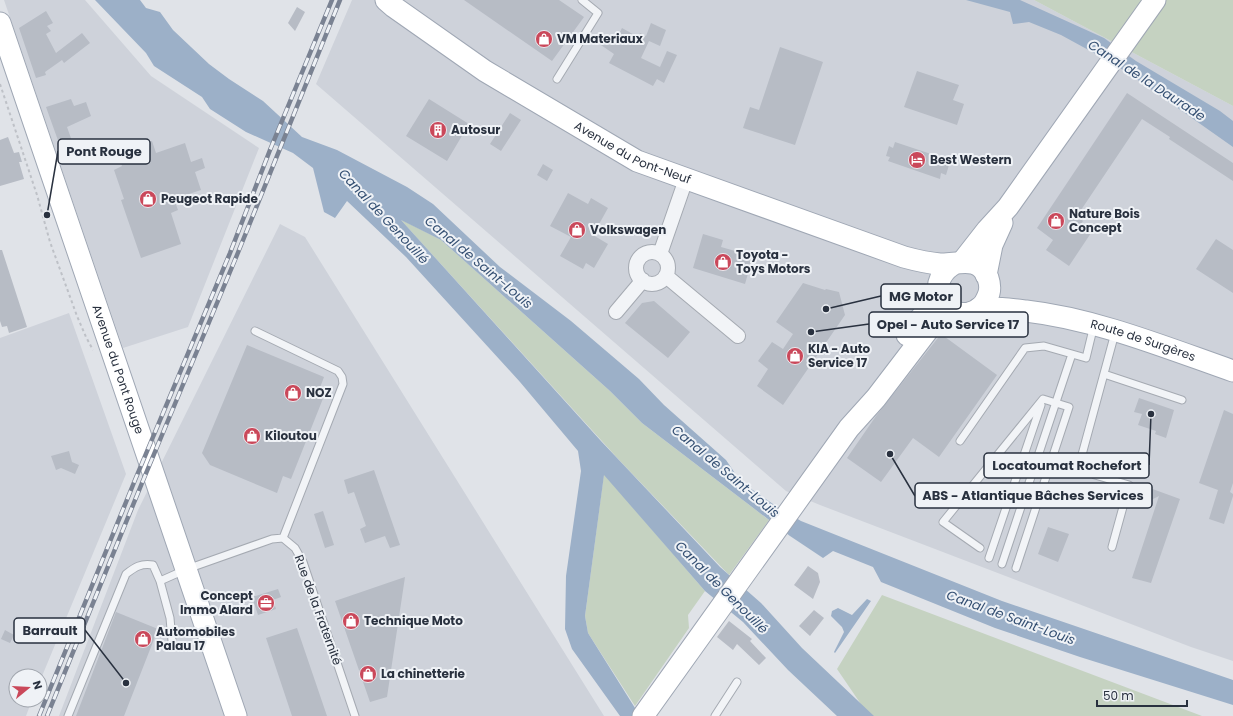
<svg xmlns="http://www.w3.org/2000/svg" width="1233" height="716" viewBox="0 0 1233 716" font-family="Poppins,sans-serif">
	<rect width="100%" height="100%" fill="#e0e3e8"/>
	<path fill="#ced2da" d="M4 0H85L151 76 259 148 188 327 123 348Z
		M352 0H1034L1233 106V661L1191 647 820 505 786 491 316 84Z
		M280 224 305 237 604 716H59L138 510Z
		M69 313 126 474 40 681V676H16V700H32L26 716H0V338Z"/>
	<path fill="#c5d2c1" d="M1034 0H1233V106Z
		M400 219 441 240 610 391 642 423 769 520 729 575 620 461Z
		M604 474 705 591 688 615 689 628 635 706 588 633 585 616Z
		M882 595 1202 716H869L837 669Z"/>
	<path fill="#9cb0c8" d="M95 0H140L146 8 160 12 173 30 209 64 229 79 263 101 302 137 337 150 407 187 433 204 500 267 571 321 639 379 664 405 726 460 741 482 773 504 801 521 1002 601 1233 680V705L1080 657 995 628 881 582 873 567 833 551 823 558 790 536 642 423 610 391 441 240 401 220 601 441 720 567 761 603 802 648 874 716H837L788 670 743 622 705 591 604 475 585 616 588 633 640 716H620L572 649 565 629 566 576 581 471 578 451 520 382 406 257 347 201 335 218 324 212 313 168 293 153 246 132 210 109 202 97 154 66 146 53Z
		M966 0H1020L1104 38 1136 61 1220 111 1233 121V147L1128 73 1094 53 1061 35 1029 22 1013 24 1010 12Z
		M867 599 871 601 835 653 834 652 844 632 842 627 831 616 832 611 838 608 852 615Z"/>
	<path fill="#b7bcc5" d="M464 0H559L584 17 552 61Z
		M297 7 305 12 295 31 288 23Z
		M46 11 53 23 47 26 51 31 46 34 56 53 82 33 90 43 64 63 62 60 45 72 46 75 36 78 19 28Z
		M651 23 666 30 660 46 649 41 641 58 660 67 667 51 677 55 664 83 657 79 653 86 609 63 614 54 595 41 598 35 614 44 622 28 638 37 640 33 646 36Z
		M780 47 823 62 795 145 743 128 750 107 759 110Z
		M917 71 959 85 953 100 964 104 957 125 904 107Z
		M1127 93 1233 163V181L1169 139 1170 137 1142 119 1077 216 1083 221 1080 225 1091 233 1069 266 1046 250 1053 240 1037 228Z
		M71 99 74 106 86 102 91 116 67 127 72 141 60 146 46 107Z
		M429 99 469 124 447 161 406 136Z
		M510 113 521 120 501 151 490 144Z
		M8 137 14 153 19 152 22 162H19L24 179 0 186V140Z
		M152 141 156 153 185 143 191 162 202 158 205 168 195 172 201 190 174 199 178 210 171 213 181 244 141 258 121 200 124 199 114 170 122 166 118 155Z
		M895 142 946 159 945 163 949 165 946 175 941 173 940 179 888 161 890 157 886 156 889 146 893 148Z
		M543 164 553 170 547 181 537 175Z
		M568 193 588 204 591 198 608 208 593 235 608 244 594 268 586 263 583 269 560 256 571 237 550 226Z
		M703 234 723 240 721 247 753 256 745 284 693 268Z
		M1216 239 1233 250V293L1196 269Z
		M0 250H2L27 327 9 333 7 326 2 327 0 321Z
		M803 283 825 290 826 289 839 292 845 315 783 405 757 386 768 369 758 361 772 342 783 349 793 334 776 322Z
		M654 301 690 332 668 358 625 323 642 303Z
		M941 334 997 375 939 457 913 438 881 482 847 458 876 416Z
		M247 345 324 377 318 393 324 396 291 479 283 476 277 493 210 465 202 453Z
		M1139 398 1174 410 1166 438 1155 434 1156 431 1138 425 1142 414 1134 412Z
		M1224 410 1233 414V483L1230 492 1233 494V496L1224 524 1209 519 1218 490 1199 483Z
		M69 451 72 462 79 465 75 474 61 468 56 470 51 456Z
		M374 470 400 545 390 548 385 536 365 543 360 529 366 526 354 492 348 494 344 480Z
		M1147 487 1180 499 1151 583 1132 578 1159 496 1143 504 1137 492Z
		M323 511 334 545 325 548 314 514Z
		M1048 527 1069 534 1058 562 1038 554Z
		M808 566 818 573 820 582 813 599 794 585Z
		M405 577 387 697 370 702 335 601Z
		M278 589 281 597 273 600 276 609 258 615 252 597Z
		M814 610 824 618 810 636 799 626Z
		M116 612 158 629 124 716H76Z
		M729 621 752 639 750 641 766 658 759 665 737 644 733 650 717 637Z
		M297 628 327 716H292L266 638Z
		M5 630 14 635 10 643 1 639Z"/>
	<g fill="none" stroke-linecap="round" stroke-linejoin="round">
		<g stroke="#a5aab2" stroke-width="9">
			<path id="lane" d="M557 79 598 13 582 0
				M255 331 338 371 342 377 343 384 283 538
				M1104 374 1182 400
				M960 441 1025 348 1044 346 1086 358 1094 325
				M1112 547 1129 485 1095 475 1080 462 1115 333
				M980 548 943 522 1043 399 1069 407 1016 568
				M989 558 1041 405
				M1002 564 1072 354
				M172 641 170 618 160 581 187 569 272 539 283 538 295 548 303 562 355 716
				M68 716 126 574C135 567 141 563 153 565L160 581
				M715 716 737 682"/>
		</g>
		<g stroke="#a5aab2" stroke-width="16">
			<path id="street" d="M636 268a16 16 0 1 1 32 0a16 16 0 1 1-32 0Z
				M660 254 686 179
				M666 276 738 336
				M616 312 643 280"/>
		</g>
		<g stroke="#9fa7b4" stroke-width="23">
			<g id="primary">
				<path id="s1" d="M386 0 394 7 485 71 637 161 904 257C915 260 927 263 940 264 957 265 979 254 988 278 990 284 991 291 987 298 984 306 977 311 969 313 938 319 925 278 956 263"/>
				<path id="s2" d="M0 23 236 716"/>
				<path d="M962 262 987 230 1008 207 1155 0"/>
				<path d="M986 275 992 245 1002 223"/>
				<path id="s3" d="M978 309C995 307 1010 309 1026 311 1096 319 1167 348 1233 371"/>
				<path d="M907 335 939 295"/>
				<path d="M643 716 849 428 876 398 931 326 942 320 959 313"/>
			</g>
		</g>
		<path stroke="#bec1c7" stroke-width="2" stroke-dasharray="3 3" stroke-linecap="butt" d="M0 84 37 195 50 242 77 316 86 337 93 350"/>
		<use href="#lane" stroke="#f2f4f7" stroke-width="7"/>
		<use href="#street" stroke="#f2f4f7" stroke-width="14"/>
		<use href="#primary" stroke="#fff" stroke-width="21"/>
		<g stroke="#7a8292" stroke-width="4.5">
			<path id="rail" d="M39 716 135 480 230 253 270 150 332 0
				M47 716 142 483 237 255 340 0"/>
		</g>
		<use href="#rail" stroke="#eff2f6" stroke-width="3" stroke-dasharray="9" stroke-linecap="butt"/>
	</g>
	<defs>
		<g id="shop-disc" transform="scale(0.9)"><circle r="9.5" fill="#ca485a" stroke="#eff2f6"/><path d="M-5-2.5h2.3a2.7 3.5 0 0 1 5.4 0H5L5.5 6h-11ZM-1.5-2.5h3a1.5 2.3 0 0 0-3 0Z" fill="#fff"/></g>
		<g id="building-disc" transform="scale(0.9)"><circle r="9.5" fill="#ca485a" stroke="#eff2f6"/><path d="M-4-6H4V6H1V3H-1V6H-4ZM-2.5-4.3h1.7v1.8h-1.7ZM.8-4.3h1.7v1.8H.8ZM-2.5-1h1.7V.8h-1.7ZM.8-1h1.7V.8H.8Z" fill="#fff"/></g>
		<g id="hotel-disc" transform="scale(0.9)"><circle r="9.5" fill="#ca485a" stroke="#eff2f6"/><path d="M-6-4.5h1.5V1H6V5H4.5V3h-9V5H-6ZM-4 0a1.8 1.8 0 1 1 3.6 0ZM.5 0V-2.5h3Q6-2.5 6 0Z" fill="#fff"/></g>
		<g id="office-disc" transform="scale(0.9)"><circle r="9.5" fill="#ca485a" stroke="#eff2f6"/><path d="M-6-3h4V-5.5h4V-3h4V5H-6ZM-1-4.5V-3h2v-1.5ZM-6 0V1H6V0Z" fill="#fff"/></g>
	</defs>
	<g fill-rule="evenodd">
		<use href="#shop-disc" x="544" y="39"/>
		<use href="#building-disc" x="438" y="130"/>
		<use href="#hotel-disc" x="917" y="160"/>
		<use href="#shop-disc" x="148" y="199"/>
		<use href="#shop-disc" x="1056" y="221"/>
		<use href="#shop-disc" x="577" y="230"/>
		<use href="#shop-disc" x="723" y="262"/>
		<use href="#shop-disc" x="795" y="356"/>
		<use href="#shop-disc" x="293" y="393"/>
		<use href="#shop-disc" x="252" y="436"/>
		<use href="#office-disc" x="266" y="603"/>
		<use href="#shop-disc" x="351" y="621"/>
		<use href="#shop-disc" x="143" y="639"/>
		<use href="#shop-disc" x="368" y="674"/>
	</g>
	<g text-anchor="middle" stroke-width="4" stroke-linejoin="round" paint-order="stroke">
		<g font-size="12" font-weight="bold" fill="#29313f" stroke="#eff2f6" text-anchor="start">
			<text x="557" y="43">VM Materiaux</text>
			<text x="451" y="134">Autosur</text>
			<text x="930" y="164">Best Western</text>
			<text x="161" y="203">Peugeot Rapide</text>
			<text x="1069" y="218">Nature Bois<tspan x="1069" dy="14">Concept</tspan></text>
			<text x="590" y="234">Volkswagen</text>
			<text x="736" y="259">Toyota -<tspan x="736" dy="14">Toys Motors</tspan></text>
			<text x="808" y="353">KIA - Auto<tspan x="808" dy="14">Service 17</tspan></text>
			<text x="306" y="397">NOZ</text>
			<text x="265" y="440">Kiloutou</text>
			<text x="253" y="600" text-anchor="end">Concept<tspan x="253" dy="14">Immo Alard</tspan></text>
			<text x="364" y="625">Technique Moto</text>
			<text x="156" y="636">Automobiles<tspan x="156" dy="14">Palau 17</tspan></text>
			<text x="381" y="678">La chinetterie</text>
		</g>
		<g font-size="12" fill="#29313f" stroke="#eff2f6">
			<text dy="4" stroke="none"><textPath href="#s1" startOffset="291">Avenue du Pont-Neuf</textPath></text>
			<text dy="4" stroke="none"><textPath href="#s3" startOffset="169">Route de Surgères</textPath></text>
			<text dy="4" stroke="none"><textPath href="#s2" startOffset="366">Avenue du Pont Rouge</textPath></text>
			<text transform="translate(318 610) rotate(70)" y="4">Rue de la Fraternité</text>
		</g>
		<g font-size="13" font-style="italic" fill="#344f72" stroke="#eff2f6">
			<text transform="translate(1147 80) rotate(33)" y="5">Canal de la Daurade</text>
			<text transform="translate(384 216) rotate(47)" y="5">Canal de Genouillé</text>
			<text transform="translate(479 262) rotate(40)" y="5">Canal de Saint-Louis</text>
			<text transform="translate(726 471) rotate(40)" y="5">Canal de Saint-Louis</text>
			<text transform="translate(722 587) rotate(45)" y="5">Canal de Genouillé</text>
			<text transform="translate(1011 617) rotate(20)" y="5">Canal de Saint-Louis</text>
		</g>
	</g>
	<path fill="none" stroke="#29313f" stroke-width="1.5" d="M47 215L58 151M826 309L881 296M811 332L869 324M1151 414L1149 465M890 454L915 496M126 683L85 630"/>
	<g fill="#29313f" stroke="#eff2f6" stroke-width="1.5">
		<circle cx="47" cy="215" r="4"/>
		<circle cx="826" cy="309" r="4"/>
		<circle cx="811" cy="332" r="4"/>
		<circle cx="1151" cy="414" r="4"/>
		<circle cx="890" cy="454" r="4"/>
		<circle cx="126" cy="683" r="4"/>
	</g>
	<g fill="#eff2f6" stroke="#29313f" stroke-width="1.5">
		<rect x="58" y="139" width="92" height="25" rx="4"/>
		<rect x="881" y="284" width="80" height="25" rx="4"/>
		<rect x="869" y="312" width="159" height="25" rx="4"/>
		<rect x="984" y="453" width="165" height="25" rx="4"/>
		<rect x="915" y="483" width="237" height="25" rx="4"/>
		<rect x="14" y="618" width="71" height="25" rx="4"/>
	</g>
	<g font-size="13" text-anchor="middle" font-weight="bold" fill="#29313f">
		<text x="104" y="156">Pont Rouge</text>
		<text x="921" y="301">MG Motor</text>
		<text x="948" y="329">Opel - Auto Service 17</text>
		<text x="1067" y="470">Locatoumat Rochefort</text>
		<text x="1033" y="500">ABS - Atlantique Bâches Services</text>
		<text x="50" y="635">Barrault</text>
	</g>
	<g transform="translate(28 688) rotate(72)"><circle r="19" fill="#eff2f6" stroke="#a0a5ad"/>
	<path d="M0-3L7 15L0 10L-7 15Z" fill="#ca485a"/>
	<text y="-6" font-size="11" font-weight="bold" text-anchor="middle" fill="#29313f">N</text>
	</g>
	<path d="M1097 700v6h90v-6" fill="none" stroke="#29313f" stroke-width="2"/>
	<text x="1103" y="700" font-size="12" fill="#29313f" stroke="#eff2f6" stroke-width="3" paint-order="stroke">50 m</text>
</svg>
